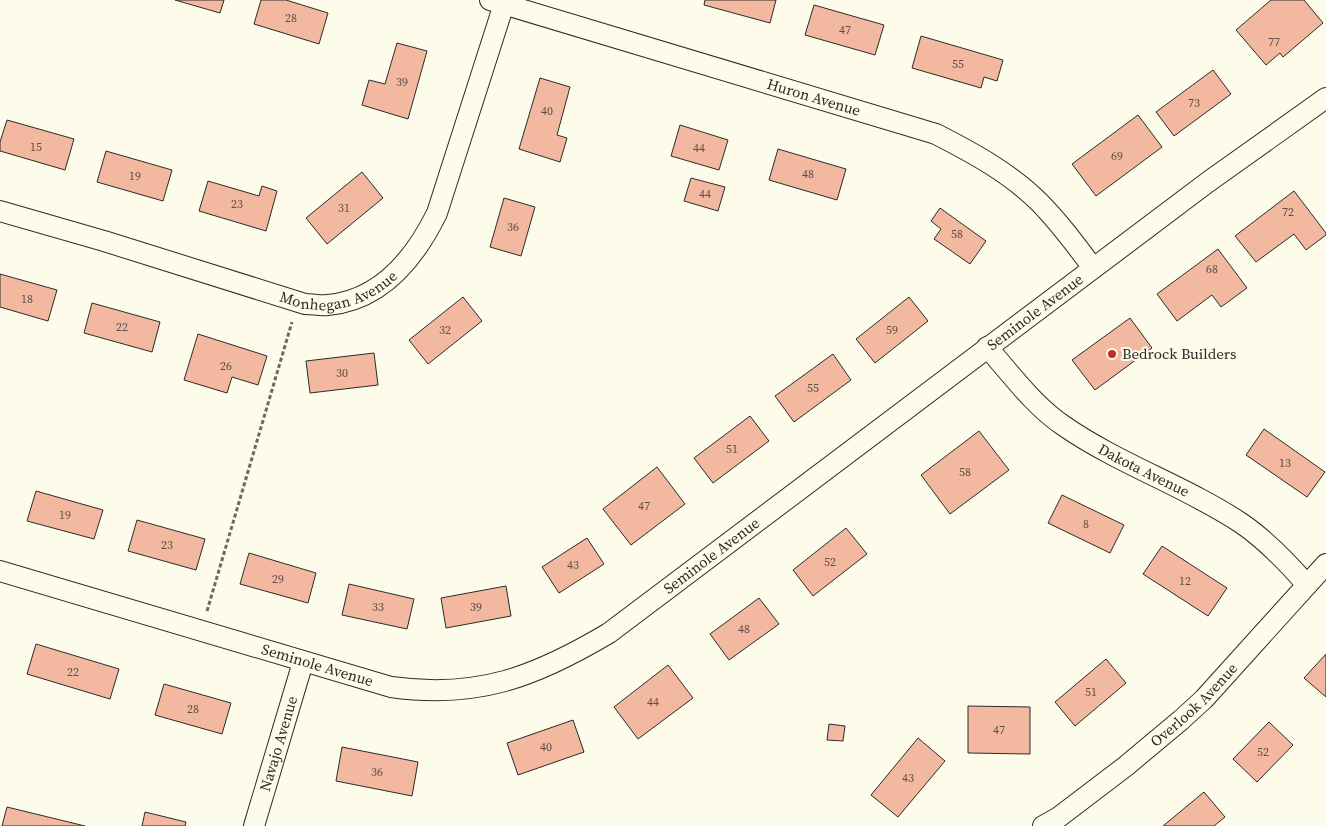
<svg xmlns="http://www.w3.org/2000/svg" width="1326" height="826" viewBox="0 0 1326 826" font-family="'Source Serif 4',serif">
	<rect width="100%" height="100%" fill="#fdfbea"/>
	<path fill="#f2b8a0" stroke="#2b2b2b" d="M175 0H224L220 13Z
		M261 0H286L328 13 319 44 254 24Z
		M705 0H776L770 23 704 5Z
		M1271 0H1304L1323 23 1283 57 1280 53 1266 65 1236 30Z
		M814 5 884 25 875 55 805 35Z
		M921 36 1003 60 997 81 984 77 981 88 912 68Z
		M397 43 427 51 408 119 362 105 369 80 385 84Z
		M1213 70 1231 94 1174 136 1156 112Z
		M540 78 570 87 557 135 567 138 560 162 519 149Z
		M1138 115 1162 147 1096 196 1072 164Z
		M7 120 74 139 65 170 0 151V142Z
		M680 125 728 140 719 170 671 156Z
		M778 149 846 169 837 200 769 180Z
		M106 151 172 170 163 201 97 182Z
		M362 172 383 198 327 244 306 218Z
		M691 178 725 187 718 211 684 201Z
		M208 181 259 196 262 186 277 191 266 231 199 211Z
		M1294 191 1326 233V235L1306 250 1294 234 1256 262 1235 236Z
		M504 198 535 207 521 256 490 247Z
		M940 208 986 241 970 264 934 239 941 229 931 221Z
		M1218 249 1247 288 1221 307 1212 295 1177 321 1157 294Z
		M0 274 57 290 48 321 0 307Z
		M463 297 482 321 428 364 409 340Z
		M909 297 928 321 875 363 856 339Z
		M92 303 160 322 152 352 84 333Z
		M1130 318 1152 348 1095 390 1072 360Z
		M198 334 267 356 258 385 232 377 227 393 184 380Z
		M374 353 378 385 310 393 306 361Z
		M833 354 851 380 794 422 775 396Z
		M750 416 769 441 713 483 694 458Z
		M1264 429 1325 472 1307 497 1246 455Z
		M979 431 1009 470 950 514 921 475Z
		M657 467 685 504 631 545 603 509Z
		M36 491 103 510 94 539 27 521Z
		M1062 495 1124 525 1110 553 1048 523Z
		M137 520 205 539 196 570 128 551Z
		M846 528 867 554 813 596 793 570Z
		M587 538 604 564 559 593 542 567Z
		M1162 546 1227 588 1208 616 1143 574Z
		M249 553 316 573 308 603 240 584Z
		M349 584 414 599 407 629 342 615Z
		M506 586 511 616 446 628 441 598Z
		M759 598 779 624 729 660 710 634Z
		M36 644 119 669 110 699 27 674Z
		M1326 654V697L1304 678Z
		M1106 659 1126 683 1075 726 1055 702Z
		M668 665 693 698 638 739 614 707Z
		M164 684 231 703 222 734 155 715Z
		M968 706 1030 707V754L968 753Z
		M573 720 584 752 518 775 507 743Z
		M1269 722 1293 745 1257 782 1233 759Z
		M829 724 845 726 843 741 827 740Z
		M918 738 945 761 898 817 871 795Z
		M342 747 418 762 412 796 336 781Z
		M1204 792 1225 817 1214 826H1163Z
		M7 807 85 826H2Z
		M145 812 186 822 185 826H142Z"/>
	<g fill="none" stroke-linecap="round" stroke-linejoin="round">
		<g stroke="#2b2b2b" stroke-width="22">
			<g id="street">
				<path id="s1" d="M490 0 936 134C973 153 1010 173 1039 202 1059 222 1076 245 1093 268"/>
				<path id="s2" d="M0 211 104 241 305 304C313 304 321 306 328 305 382 300 415 258 437 213L504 4"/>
				<path id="s3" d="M987 347C1011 374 1034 406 1064 426 1119 464 1185 486 1241 523 1266 540 1287 562 1307 585"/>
				<path id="s4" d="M0 571 391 687C478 699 535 677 609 633L1208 182 1326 98"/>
				<path id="s5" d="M254 826 303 662"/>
				<path id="s6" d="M1043 826 1059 817 1126 766 1181 720 1204 699 1326 564"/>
			</g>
		</g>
		<path stroke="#6a6964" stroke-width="3" stroke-dasharray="4 2.5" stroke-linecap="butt" d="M207 611 292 322"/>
		<use href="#street" stroke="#fdfbea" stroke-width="20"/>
	</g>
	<circle fill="#c62828" stroke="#fdfbea" stroke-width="2" cx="1112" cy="354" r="5"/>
	<g text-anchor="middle" stroke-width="4" stroke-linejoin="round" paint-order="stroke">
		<g font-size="12" fill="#5d4e48">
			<text x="291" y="22">28</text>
			<text x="845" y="34">47</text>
			<text x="1274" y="46">77</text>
			<text x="958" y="68">55</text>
			<text x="402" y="86">39</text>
			<text x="1194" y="107">73</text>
			<text x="547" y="115">40</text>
			<text x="36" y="151">15</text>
			<text x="699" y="152">44</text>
			<text x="1117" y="160">69</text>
			<text x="808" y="178">48</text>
			<text x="135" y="180">19</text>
			<text x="705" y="198">44</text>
			<text x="237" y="208">23</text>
			<text x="344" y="212">31</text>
			<text x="1288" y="216">72</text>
			<text x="513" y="231">36</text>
			<text x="957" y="238">58</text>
			<text x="1212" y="273">68</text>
			<text x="27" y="303">18</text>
			<text x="122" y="331">22</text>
			<text x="445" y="334">32</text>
			<text x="892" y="334">59</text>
			<text x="226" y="370">26</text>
			<text x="342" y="377">30</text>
			<text x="813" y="392">55</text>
			<text x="732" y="453">51</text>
			<text x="1285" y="467">13</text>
			<text x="965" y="476">58</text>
			<text x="644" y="510">47</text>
			<text x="65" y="519">19</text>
			<text x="1086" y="528">8</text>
			<text x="167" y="549">23</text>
			<text x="830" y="566">52</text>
			<text x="573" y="569">43</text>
			<text x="278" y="583">29</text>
			<text x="1185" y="585">12</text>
			<text x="378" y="611">33</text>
			<text x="476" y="611">39</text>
			<text x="744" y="633">48</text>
			<text x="73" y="676">22</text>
			<text x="1091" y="696">51</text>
			<text x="653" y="706">44</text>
			<text x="193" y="713">28</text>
			<text x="999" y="734">47</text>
			<text x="546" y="751">40</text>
			<text x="1263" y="756">52</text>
			<text x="377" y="776">36</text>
			<text x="908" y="782">43</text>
		</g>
		<g font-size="15" fill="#2b2b2b" stroke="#fdfbea">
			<text dy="5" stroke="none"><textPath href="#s1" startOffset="338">Huron Avenue</textPath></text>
			<text dy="5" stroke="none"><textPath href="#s2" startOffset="355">Monhegan Avenue</textPath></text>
			<text dy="5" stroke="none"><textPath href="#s4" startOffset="1171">Seminole Avenue</textPath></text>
			<text dy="5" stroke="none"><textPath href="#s3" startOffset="202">Dakota Avenue</textPath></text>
			<text dy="5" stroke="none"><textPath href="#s4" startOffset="766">Seminole Avenue</textPath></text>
			<text dy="5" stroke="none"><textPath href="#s4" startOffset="331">Seminole Avenue</textPath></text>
			<text dy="5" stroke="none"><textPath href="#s6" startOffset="194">Overlook Avenue</textPath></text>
			<text dy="5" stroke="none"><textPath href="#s5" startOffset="86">Navajo Avenue</textPath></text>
		</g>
		<g font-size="15" fill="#2b2b2b" stroke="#fdfbea" text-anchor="start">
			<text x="1122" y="359">Bedrock Builders</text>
		</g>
	</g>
</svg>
